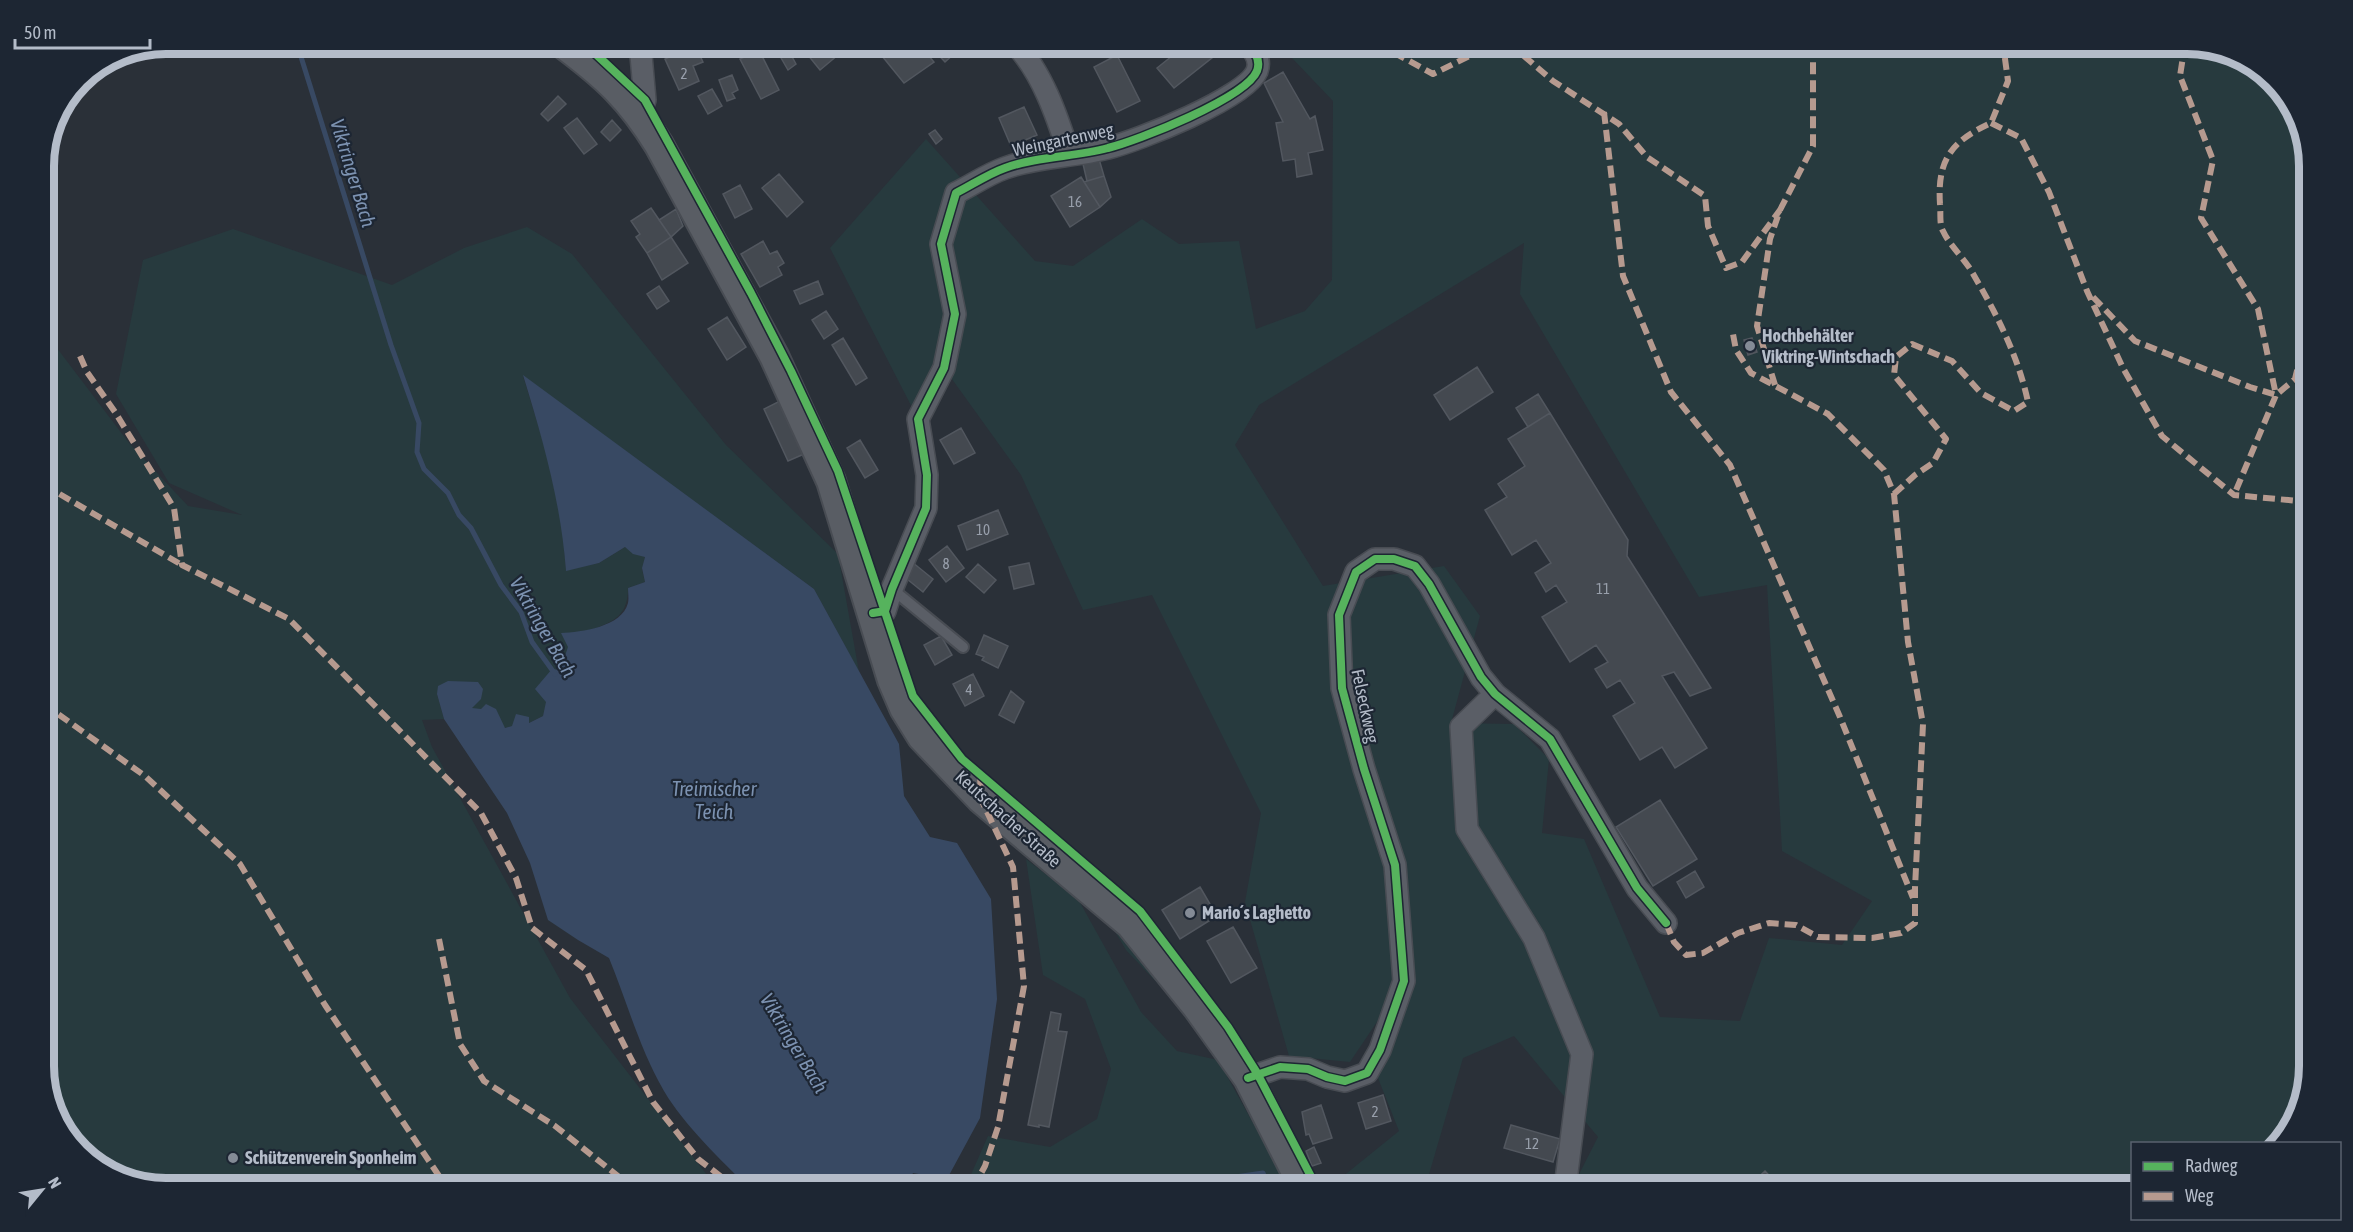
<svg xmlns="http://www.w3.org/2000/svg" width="2353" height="1232" viewBox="0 0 2353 1232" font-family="'Asap Condensed',sans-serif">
	<rect width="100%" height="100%" fill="#2a3038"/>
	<path fill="#273a3e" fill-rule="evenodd" d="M1248 44H2187L2241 56 2289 98 2309 159V1066L2297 1120 2275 1143 2132 1144V1188H1572L1598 1137 1514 1036 1463 1058 1425 1188H1332L1331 1186 1399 1131 1376 1073 1403 983 1350 1062 1289 1056 1245 902 1261 813 1152 595 1083 610 1021 475 944 368 918 419 830 248 926 139 1035 261 1073 266 1142 219 1179 244 1239 241 1256 329 1305 311 1332 280 1333 101 1292 58 1255 50ZM1524 243 1520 294 1699 597 1767 585 1782 851 1872 901 1842 945 1769 938 1740 1021 1660 1017 1584 839 1542 833 1549 759 1514 724 1451 723 1480 616 1444 566 1323 586 1235 445 1259 405Z
		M527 227 572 254 726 445 838 554 859 672 814 589 523 376 548 457 563 531 566 570 599 563 625 547 645 557 642 569 645 582 628 588C628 632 591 619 570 646 565 652 564 661 561 668 555 684 547 699 543 716L529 723 505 728 481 709H471L437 694 444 719 422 720 432 747 570 998 717 1188H166L112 1176 64 1134 44 1074V331L129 443 188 506 242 515 169 483 116 394 143 260 233 229 392 285 464 248Z
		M1026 859 1078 899 1141 1012 1177 1051 1218 1060 1289 1188H965L988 1136 1050 1147 1097 1119 1111 1069 1085 999 1043 975Z
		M1113 928 1125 937 1163 984 1161 987 1126 950Z"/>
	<path fill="#384963" d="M523 375 814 589 899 744 904 796 930 837 957 843 991 899 997 999 980 1118 947 1179 913 1173 905 1188H749C721 1160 684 1125 664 1091 640 1050 627 1002 609 958L578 940 548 920 530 863 507 813 444 719 437 694 438 686 448 681 478 682 483 689 481 699 472 708 481 709 486 704 496 709 505 728 512 726 516 714 529 717V723L543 716 546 702 535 689 552 669 560 670 568 647 561 633C581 632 622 627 628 603 629 599 628 592 628 588L645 582 642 568 645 557 633 554 625 547 599 563 566 571C561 503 543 440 523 375Z"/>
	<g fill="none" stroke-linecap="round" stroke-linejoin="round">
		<path stroke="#384963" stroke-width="5" d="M297 44 391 345 419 423 417 452 424 469 448 493 459 515 471 528 501 585 521 612 532 642 555 674
			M1128 1188 1187 1184 1263 1173 1269 1188"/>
	</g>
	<path fill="#444950" stroke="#52575f" stroke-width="1.5" d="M733 44H768L741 58Z
		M773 44H785L796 64 788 70Z
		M799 44H829L838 55 820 70Z
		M875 44H901L908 53 919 44 934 62 904 83 882 56 884 54Z
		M928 44H965L945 62Z
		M1187 44H1203L1213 57 1174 88 1157 68Z
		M695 45 703 62 693 66 699 81 679 90 665 59Z
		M759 50 779 90 761 99 740 59Z
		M1117 55 1140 101 1117 112 1094 67Z
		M1283 72 1310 119 1315 116 1323 150 1308 153 1312 174 1297 177 1295 159 1283 161 1276 123 1283 122 1264 83Z
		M732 75 738 90 732 93 735 98 727 101 719 80Z
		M712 89 722 106 708 114 698 96Z
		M558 96 566 104 548 121 541 114Z
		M1024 107 1037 135 1011 146 999 118Z
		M577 118 597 144 584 154 564 128Z
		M612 120 621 130 610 141 601 132Z
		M935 130 942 139 936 144 929 134Z
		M1099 159 1104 176 1087 181 1083 164Z
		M779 174 803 202 787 217 762 188Z
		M1104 176 1111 197 1100 207 1084 182Z
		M1081 177 1100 207 1070 227 1051 196Z
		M740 185 752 209 735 218 723 194Z
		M651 208 671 237 647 253 636 237 640 234 631 221Z
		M676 209 683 226 671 237 659 220Z
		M671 237 688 263 662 280 647 253Z
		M763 241 770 254 777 251 784 263 778 267 782 275 760 287 741 254Z
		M818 281 823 294 800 304 794 291Z
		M659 286 669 301 657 309 647 294Z
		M826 311 838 329 824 339 812 320Z
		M727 317 746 347 727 360 708 329Z
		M843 338 867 378 856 385 832 345Z
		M1752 338 1757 352 1748 355 1744 340Z
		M1477 367 1493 392 1450 420 1434 395Z
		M1538 394 1550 413 1528 427 1516 408Z
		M780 401 804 454 788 461 764 409Z
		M1550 413 1628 540 1627 556 1711 688 1690 696 1674 672 1662 676 1707 748 1675 768 1662 747 1640 760 1613 716 1635 703 1620 680 1607 688 1595 669 1608 662 1596 645 1570 662 1542 617 1567 602 1556 585 1546 592 1535 573 1551 563 1536 540 1512 555 1485 510 1507 497 1498 484 1525 466 1508 439Z
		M961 428 975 453 954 464 940 440Z
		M860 440 878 470 865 478 847 448Z
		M998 510 1008 534 967 550 958 526Z
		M947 546 964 568 946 582 929 560Z
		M912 562 933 579 923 592 902 575Z
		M1029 563 1034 584 1014 589 1009 567Z
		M978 564 996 580 984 593 966 577Z
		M984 635 1008 646 998 668 982 660 984 657 976 654Z
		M941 636 952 655 935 665 924 645Z
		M973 674 984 696 965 706 953 684Z
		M1011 691 1024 702 1014 723 999 715Z
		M1660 800 1697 859 1653 886 1616 827Z
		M1695 871 1704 887 1686 898 1677 882Z
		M1200 887 1217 916 1180 939 1162 910Z
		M1233 927 1257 968 1231 983 1207 941Z
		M1051 1012 1061 1014 1058 1031 1067 1032 1049 1127 1039 1125V1127L1028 1125Z
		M1383 1095 1391 1121 1366 1129 1358 1103Z
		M1321 1105 1332 1138 1313 1144 1309 1134 1306 1135 1302 1112Z
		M1511 1125 1560 1139 1553 1162 1504 1148Z
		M1314 1147 1321 1163 1312 1166 1306 1151Z
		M1765 1171 1781 1188H1755L1751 1184Z
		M1481 1180H1507V1188H1481Z"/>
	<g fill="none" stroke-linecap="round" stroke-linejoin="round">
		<g stroke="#484c53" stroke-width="14">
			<path id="service" d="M892 589 963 647"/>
		</g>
		<g stroke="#484c53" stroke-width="24">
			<path id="minor" d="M1015 44C1042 72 1057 116 1069 154
				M640 114 645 100 640 44
				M873 613 885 611 892 589 926 508 927 475 918 419 944 368 955 314 941 244 956 193C972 185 988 174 1005 168 1038 156 1075 157 1108 148 1137 141 1246 98 1257 71 1261 60 1255 51 1247 44
				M1495 694 1461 727 1467 829 1534 938 1582 1054 1565 1188
				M1248 1078 1280 1067 1308 1069 1327 1077 1345 1081 1367 1073 1380 1050 1404 981 1395 865 1364 769 1342 688 1339 615 1356 572 1375 559H1394L1415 566 1429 584 1481 677 1495 694 1550 739 1637 888 1666 923"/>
		</g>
		<g stroke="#484c53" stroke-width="32">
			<path id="secondary" d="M563 44C607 77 630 98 659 145L774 356 831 481 892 680 904 708 922 737 981 799 1130 924 1197 1007 1248 1078 1304 1188"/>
		</g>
		<use href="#service" stroke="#5a5e66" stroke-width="10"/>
		<use href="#minor" stroke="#5a5e66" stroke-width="21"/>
		<use href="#secondary" stroke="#595d64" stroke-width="28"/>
		<path stroke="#b69a8f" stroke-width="6" stroke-dasharray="12 6" stroke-linecap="butt" d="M1378 44 1433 74 1494 44
			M1510 44 1553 81 1619 124 1647 157 1705 196 1708 226 1726 268 1742 262 1780 210
			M2185 44 2180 76 2213 160 2201 218 2258 309 2276 395 2234 495
			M1255 50 1302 44
			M1604 112 1623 276 1671 392 1730 465 1840 717 1913 898
			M1991 123 2021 138 2049 192 2087 291 2123 368 2162 436 2234 495 2309 502
			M2093 297 2135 341 2250 387 2276 395 2295 379 2309 320
			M80 356 87 372 115 412 174 508 182 565 289 619 481 813 516 878 532 928 586 970 653 1102 698 1159 736 1188
			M1775 385 1757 326 1770 239 1780 210 1813 146V44
			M44 485 182 565
			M1894 494 1915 475 1933 463 1946 439 1894 375 1896 357 1912 344 1952 361 1981 393 2014 411 2028 402C2018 355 1996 313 1972 272 1964 258 1950 246 1943 231 1939 224 1941 212 1940 204 1937 159 1952 141 1991 123L2008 81 2003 44
			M44 704 145 776 240 864 325 1005 447 1188
			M1666 923 1674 942 1686 955 1703 953 1738 933 1769 923 1796 925 1818 937 1872 938 1901 933 1915 923V888L1923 724 1908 642 1894 494 1884 470 1828 414 1751 373 1736 350 1733 334
			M439 939 460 1044 484 1081 555 1126 618 1176 630 1188
			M973 1188 985 1166 998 1127 1024 986 1013 867 981 799 980 774"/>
		<g stroke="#1d2633" stroke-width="11">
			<path id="cycleway" d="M585 44 645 100 751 293 791 371 838 471 913 696 962 759 1140 911 1228 1027 1257 1073 1317 1188
				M873 613 885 611 892 589 926 508 927 475 918 419 944 368 955 314 941 244 956 193C972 185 988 174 1005 168 1038 156 1075 157 1108 148 1137 141 1246 98 1257 71 1261 60 1255 51 1247 44
				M1248 1078 1280 1067 1308 1069 1327 1077 1345 1081 1367 1073 1380 1050 1404 981 1395 865 1364 769 1342 688 1339 615 1356 572 1375 559H1394L1415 566 1429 584 1481 677 1495 694 1550 739 1637 888 1666 923"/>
		</g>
		<use href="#cycleway" stroke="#56b35d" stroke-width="8"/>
	</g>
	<g fill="#848b96" stroke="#1d2633" stroke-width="2">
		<circle cx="1750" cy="346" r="6"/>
		<circle cx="1190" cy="913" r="6"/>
		<circle cx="233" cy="1158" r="6"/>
	</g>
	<g text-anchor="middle" stroke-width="4.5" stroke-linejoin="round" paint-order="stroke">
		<g font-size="15" fill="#989fab">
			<text x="684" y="79">2</text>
			<text x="1075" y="207">16</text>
			<text x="983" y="535">10</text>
			<text x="946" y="569">8</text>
			<text x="1603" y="594">11</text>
			<text x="969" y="695">4</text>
			<text x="1375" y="1117">2</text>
			<text x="1532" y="1149">12</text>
		</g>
		<g font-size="18" fill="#b4bcc9" stroke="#1d2633">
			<text transform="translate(1063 140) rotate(-12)" y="6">Weingartenweg</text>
			<text transform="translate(1365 706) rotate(78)" y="6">Felseckweg</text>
			<text transform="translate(1008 819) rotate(42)" y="6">Keutschacher Straße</text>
		</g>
		<g font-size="18" font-weight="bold" fill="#b4bcc9" stroke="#1d2633" text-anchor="start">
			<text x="1762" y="342">Hochbehälter<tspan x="1762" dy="21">Viktring-Wintschach</tspan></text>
			<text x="1202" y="919">Mario´s Laghetto</text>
			<text x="245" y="1164">Schützenverein Sponheim</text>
		</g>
		<g font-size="20" font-style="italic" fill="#7c92b1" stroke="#1d2633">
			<text transform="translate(353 173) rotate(73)" y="7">Viktringer Bach</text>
			<text transform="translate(543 627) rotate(60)" y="7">Viktringer Bach</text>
			<text x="714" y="796">Treimischer<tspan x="714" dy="23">Teich</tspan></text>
			<text transform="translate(794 1043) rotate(59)" y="7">Viktringer Bach</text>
		</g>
	</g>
	<path d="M0 0H2353V1232H0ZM166 54H2187A112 112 0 0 1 2299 166V1066A112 112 0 0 1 2187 1178H166A112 112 0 0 1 54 1066V166A112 112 0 0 1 166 54Z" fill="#1d2633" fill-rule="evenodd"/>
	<path fill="none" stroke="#b4bcc9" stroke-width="8" d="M166 54H2187A112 112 0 0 1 2299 166V1066A112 112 0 0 1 2187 1178H166A112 112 0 0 1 54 1066V166A112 112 0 0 1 166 54Z"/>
	<rect x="2131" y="1142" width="210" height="78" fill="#1d2633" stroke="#59626f" stroke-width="1.5"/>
	<rect x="2143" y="1162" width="30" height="9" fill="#56b35d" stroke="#59626f" stroke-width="1.5"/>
	<text x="2185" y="1172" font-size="18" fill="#b4bcc9">Radweg</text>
	<rect x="2143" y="1192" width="30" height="9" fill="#b69a8f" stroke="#59626f" stroke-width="1.5"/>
	<text x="2185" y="1202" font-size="18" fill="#b4bcc9">Weg</text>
	<g transform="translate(42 1190) rotate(60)" stroke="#1d2633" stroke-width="4.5" paint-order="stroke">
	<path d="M0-4.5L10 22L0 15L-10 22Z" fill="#b4bcc9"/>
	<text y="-9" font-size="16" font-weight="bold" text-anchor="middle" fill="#b4bcc9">N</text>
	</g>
	<path d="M15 39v9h135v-9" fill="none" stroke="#b4bcc9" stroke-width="3"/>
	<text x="24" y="39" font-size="18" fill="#b4bcc9" stroke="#1d2633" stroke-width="4.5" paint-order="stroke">50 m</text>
</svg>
